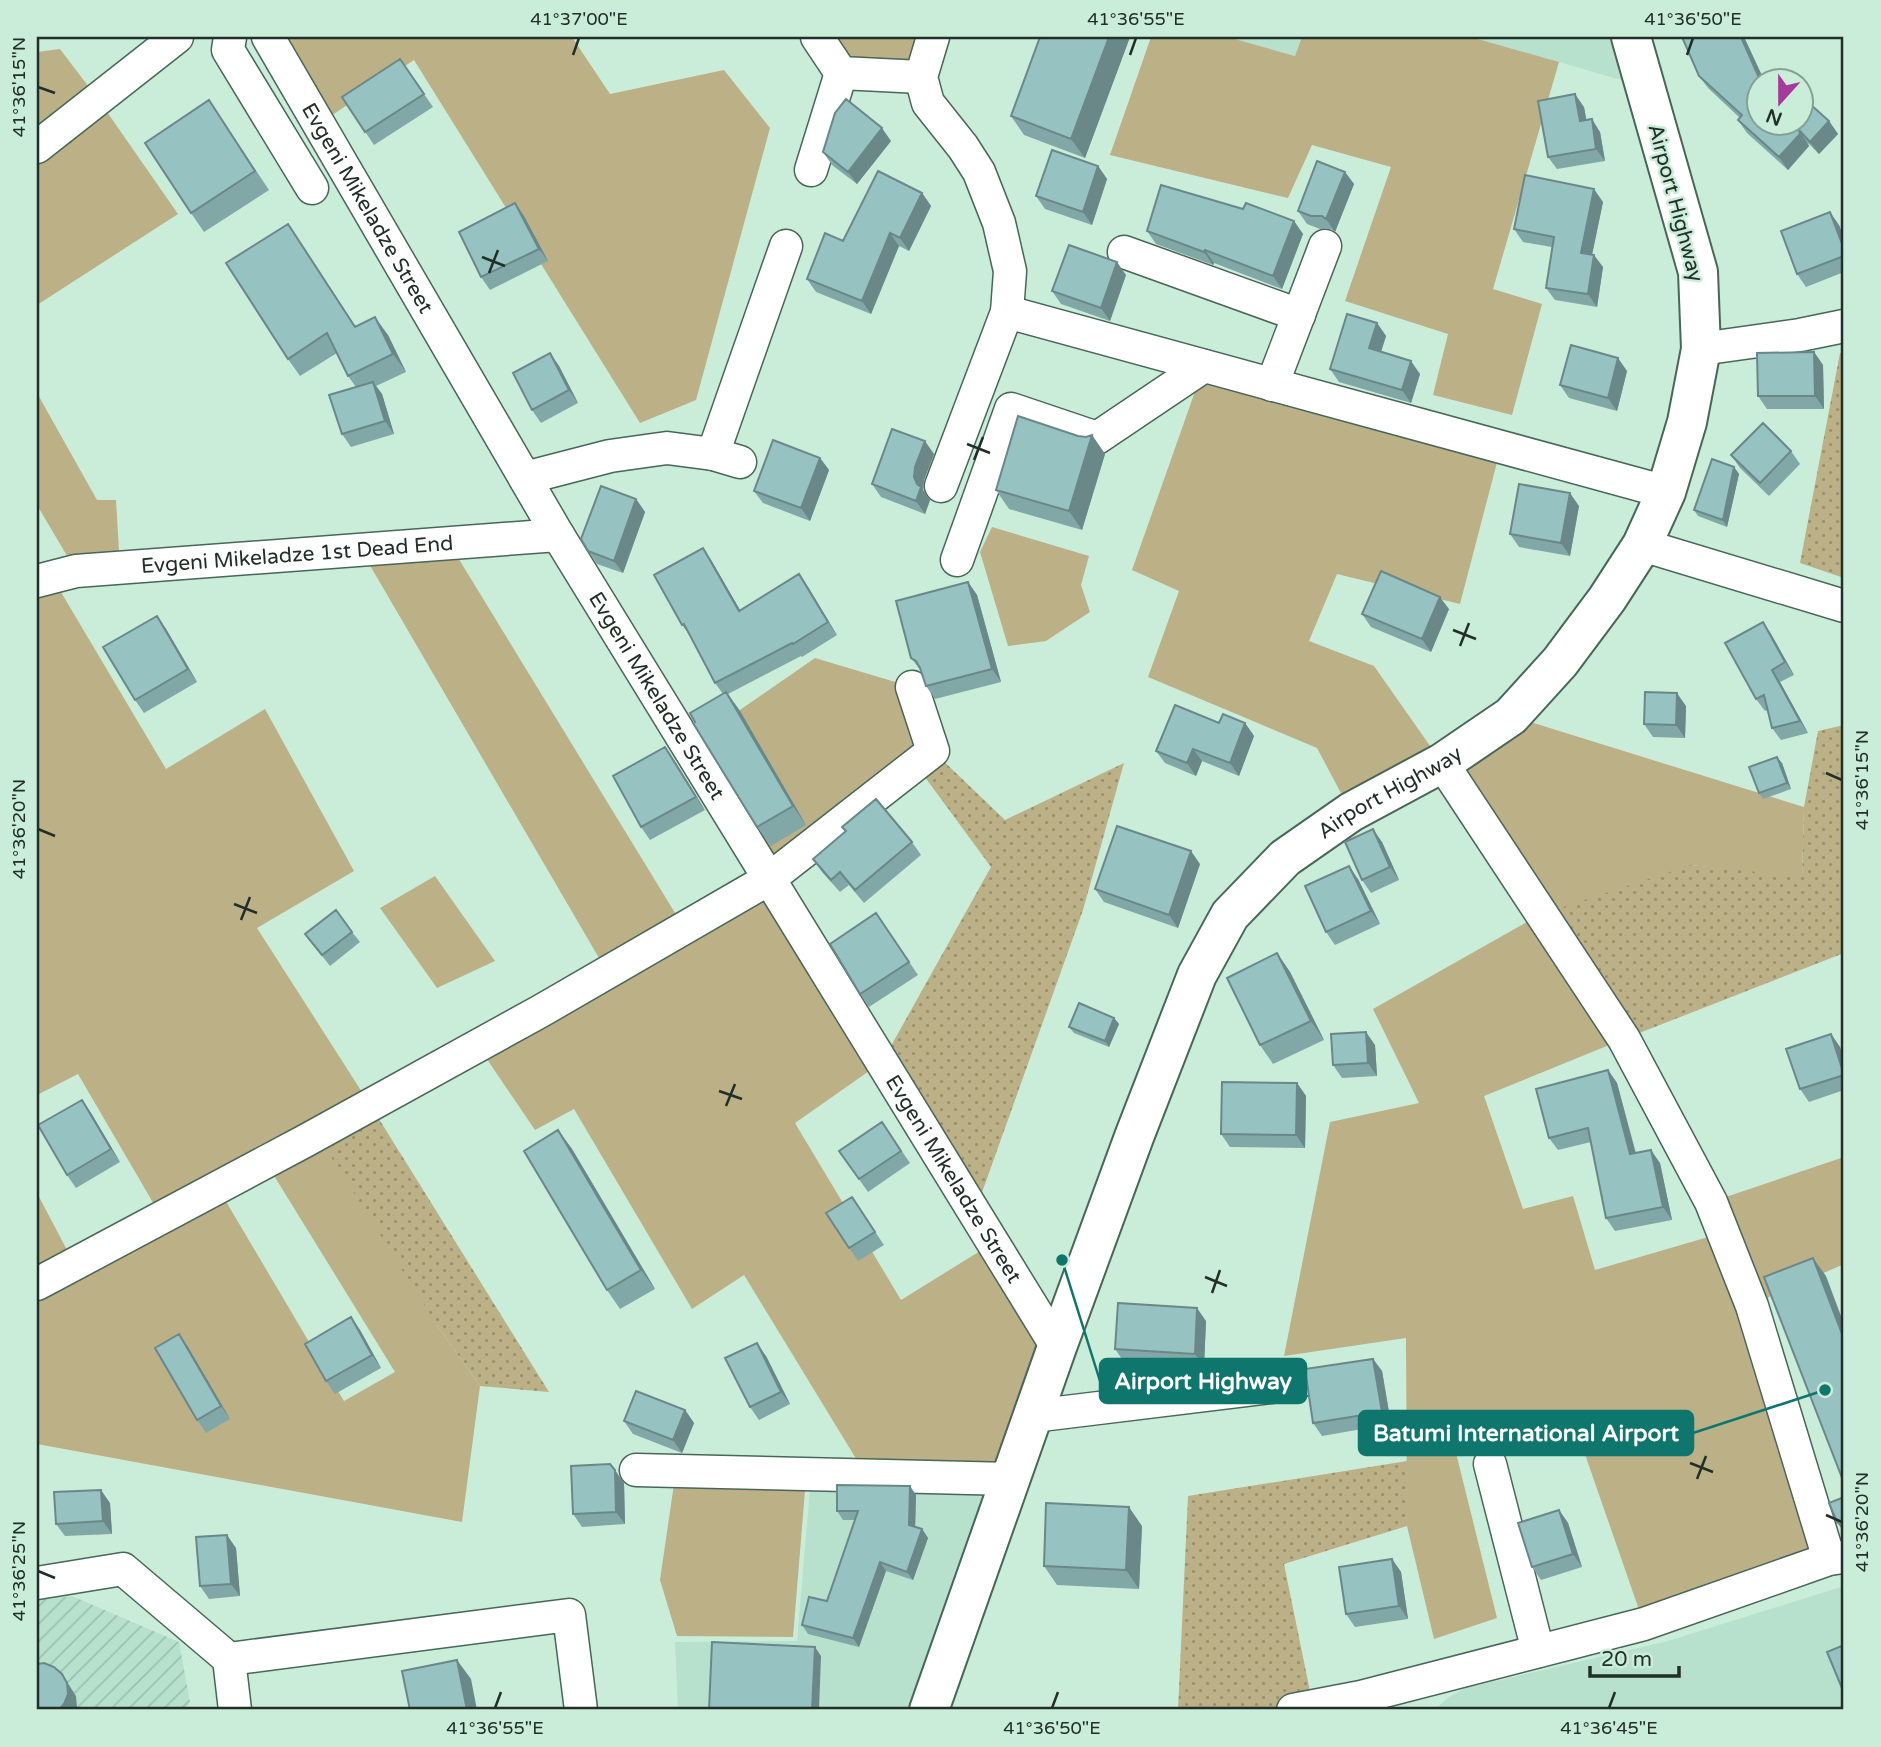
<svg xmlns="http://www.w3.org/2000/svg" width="1881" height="1747" viewBox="0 0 1881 1747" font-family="'Varela Round',sans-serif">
	<defs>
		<pattern id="industrial-furrows" width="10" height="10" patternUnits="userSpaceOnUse" patternTransform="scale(1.75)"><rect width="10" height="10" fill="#b7e1cc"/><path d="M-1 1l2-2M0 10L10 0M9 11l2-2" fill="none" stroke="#9dc1af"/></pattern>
		<pattern id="garden-dots" width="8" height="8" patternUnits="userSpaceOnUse" patternTransform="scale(1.75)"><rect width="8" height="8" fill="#bcb087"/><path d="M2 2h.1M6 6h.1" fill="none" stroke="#98906e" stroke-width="1.8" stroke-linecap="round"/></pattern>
	</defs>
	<rect width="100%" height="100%" fill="#caedda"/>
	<path fill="#b7e1cc" d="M1228 37H1302L1295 56Z
		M1471 37H1631L1645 87 1559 62Z
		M811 1477 1004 1482 922 1710H678L675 1642 797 1641Z
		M1844 1586V1710H1434L1449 1697 1466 1688 1668 1641Z"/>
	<path fill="url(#industrial-furrows)" d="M72 1596 179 1642 190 1702 185 1710H37V1600Z"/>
	<path fill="#bcb087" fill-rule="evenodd" d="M289 37H572L610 94 724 70 770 128 696 400 640 423 414 60 319 124Z
		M817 37H933L921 77 841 73Z
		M1151 37H1228L1295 56 1302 37H1471L1559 62 1493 289 1542 304 1512 415 1433 395 1448 334 1345 301 1391 167 1312 145 1288 198 1110 155Z
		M60 49 98 99 178 214 37 305V52Z
		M1204 366 1501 447 1460 604 1337 574 1309 641 1374 666 1442 763 1511 716 1804 807 1802 878 1691 865 1624 1039 1484 1096 1523 1209 1573 1196 1595 1270 1722 1233 1711 1202 1844 1157V1264L1769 1297 1752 1306 1829 1559 1644 1624 1572 1417 1455 1449 1497 1618 1434 1639 1407 1526 1406 1338 1284 1356 1330 1122 1419 1103 1373 1009 1541 914 1442 763 1351 812 1317 748 1148 677 1179 591 1132 570Z
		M37 393 97 500H116L120 568 76 571 37 505Z
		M992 527 1089 556 1081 585 1090 612 1046 641 1008 646 980 552Z
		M449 543 683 926 769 879 688 746 815 658 912 687 933 751 769 879 882 1062 795 1123 901 1300 993 1243 1057 1347 1011 1479 866 1475 744 1275 692 1309 574 1109 535 1130 476 1043 606 970 361 550Z
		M52 577 166 769 265 709 354 871 257 928 369 1103 437 1325 480 1386 462 1522 37 1444V1193L76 1267 162 1218 78 1074 37 1095V581ZM265 1161 395 1372 344 1401 218 1188Z
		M435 876 495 961 437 988 380 908Z
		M675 1477 806 1479 793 1637 677 1636 660 1580Z"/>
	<path fill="url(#garden-dots)" d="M1844 352V578L1800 563 1840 353Z
		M1844 725V953L1624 1039 1542 914 1691 865 1802 877 1804 807 1818 731Z
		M933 751 1005 820 1124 763 1083 910 975 1212 882 1062 991 867 916 765Z
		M369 1103 549 1392 480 1386 437 1325 316 1133Z
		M1407 1461V1526L1284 1564 1313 1706 1293 1710H1178L1188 1496Z"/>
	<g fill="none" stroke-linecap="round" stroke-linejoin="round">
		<g stroke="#476757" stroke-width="35">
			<g id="minor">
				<path d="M230 37 228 50 312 188"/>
				<path id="s1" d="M268 37 558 535 1057 1347"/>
				<path d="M817 37 841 73 921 77"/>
				<path d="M933 37 921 77 928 103 963 147 979 172 999 223 1010 271 1007 312 941 486"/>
				<path d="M37 147 177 37"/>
				<path d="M811 170 841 73"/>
				<path d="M1124 252 1299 315"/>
				<path d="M1007 312 1666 492"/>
				<path d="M1701 349 1800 335 1844 326"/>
				<path d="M1272 385 1325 246"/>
				<path d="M713 454 786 246"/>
				<path d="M525 478 610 456 667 448 713 454 740 462"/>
				<path d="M1642 545 1844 606"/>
				<path d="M957 560 1011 409 1097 438 1204 366"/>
				<path id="s2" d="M37 581 76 571 558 535"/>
				<path d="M1442 763 1624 1039 1711 1202 1752 1306 1829 1559"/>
				<path d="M37 1284 305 1141 539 1012 769 879 933 751 912 687"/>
				<path d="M1033 1416 1296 1384"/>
				<path d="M1490 1464 1538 1651"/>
				<path d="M636 1470 1011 1479"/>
				<path d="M37 1583 123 1569 229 1659 235 1710"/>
				<path d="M229 1659 569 1615 581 1710"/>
				<path d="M1293 1710 1361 1697 1644 1624 1829 1559 1844 1557"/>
			</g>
		</g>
		<g stroke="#476757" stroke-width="42">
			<g id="highway">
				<path id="s3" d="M929 1710 1057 1347 1134 1137 1197 975 1230 915 1285 858 1351 812 1442 763 1511 716 1560 662 1607 599 1642 545 1666 492 1687 422 1701 349 1698 272 1631 37"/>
			</g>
		</g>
		<use href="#minor" stroke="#fff" stroke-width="32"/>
		<use href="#highway" stroke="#fff" stroke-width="38"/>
	</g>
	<path fill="#82a7a7" d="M1040 37H1130L1085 158 1024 135 1011 116Z
		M1682 37H1744L1764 80H1759V122L1829 121 1838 134 1819 154 1808 143 1809 146 1788 170 1747 133 1738 120 1740 118 1708 88 1699 76Z
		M400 59 433 107 374 145 342 97Z
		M209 100 269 190 204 232 191 213Z
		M1584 107 1586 120 1600 132 1605 161 1557 169 1548 157Z
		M891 141 857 184 832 165 823 152Z
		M1098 166 1107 179 1092 225 1045 209 1036 196Z
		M1345 172 1354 184 1335 232 1331 229H1320L1307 224 1298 211Z
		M922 193 931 206 909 251 899 246 871 314 816 292 807 279 843 241Z
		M1603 202 1592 254 1603 267 1597 307 1555 300 1546 288 1552 247 1523 242 1514 229Z
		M515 203 524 216 548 261 490 290 481 277Z
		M1243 209 1294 221 1303 234 1282 289 1214 263 1213 265 1156 244 1147 231Z
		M1839 225 1844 238V272L1806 287 1797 274Z
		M300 242 356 327 388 335 406 372 376 386 382 394 394 434 351 447 342 434 356 387 348 376 337 353 300 376 288 359Z
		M1126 275 1110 321 1061 304 1052 291Z
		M1377 323 1386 336 1381 352 1420 374 1411 403 1339 382 1330 369Z
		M1814 352 1823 365 1824 409H1767L1758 396Z
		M550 353 559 366 578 403 541 423 532 410Z
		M1627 371 1617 411 1569 398 1560 385Z
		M1092 435 1105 454 1082 530 1009 509 996 490 1078 436 1086 437Z
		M1791 451 1800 464 1769 496 1740 468 1731 455Z
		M934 454 924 480 923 490 930 500 925 514 881 497 872 484Z
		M820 458 829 470 810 521 763 503 754 491Z
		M1734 467 1739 474 1727 527 1698 516 1694 510Z
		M636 499 645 512 623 573 597 564 588 551Z
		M1579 506 1570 556 1519 547 1510 534Z
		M711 560 740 610 799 574 837 635 802 657 801 656 728 694 740 711 806 825 771 846 757 827 723 694 715 683 691 637 682 625Z
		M968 582 977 595 1001 682 935 699 926 686 922 672 911 658Z
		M1449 609 1431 652 1371 627 1362 614Z
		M157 616 166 629 197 682 144 713 135 700Z
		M1763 622 1771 634 1794 675 1780 682 1808 733 1781 740 1772 728 1768 710 1765 711 1756 699Z
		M1686 706 1685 738 1653 737 1644 724Z
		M1219 723H1245L1254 736 1239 776 1202 761 1196 776 1165 763 1156 751Z
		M674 760 705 810 650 840 641 827Z
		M1782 763 1791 789 1763 799 1759 793Z
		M842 827 912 842 921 855 864 903 849 885 840 892 822 872 813 859 846 832Z
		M1382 842 1399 880 1371 893 1362 880Z
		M1200 864 1178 928 1104 902 1095 889Z
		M1358 879 1380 924 1335 945 1326 932Z
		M876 913 918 975 869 1007 860 994Z
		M352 932 360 942 330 966 305 934Z
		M1277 953 1290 972 1324 1040 1273 1064 1260 1045Z
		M1114 1018 1119 1024 1109 1047 1074 1033 1069 1027Z
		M1831 1034 1840 1047 1844 1060V1090L1809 1102 1800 1089Z
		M1375 1045 1377 1076 1342 1078 1333 1065Z
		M1608 1070 1617 1083 1636 1153 1660 1163 1672 1220 1615 1231 1606 1218 1591 1142 1558 1150 1549 1138Z
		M1297 1083 1306 1096 1305 1148 1230 1147 1221 1134Z
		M91 1113 120 1162 76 1188 67 1175Z
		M882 1122 910 1163 868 1192 839 1151Z
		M558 1130 572 1149 655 1289 620 1309 607 1290Z
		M852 1197 884 1245 858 1261 826 1213Z
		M351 1317 360 1330 381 1368 335 1394 326 1381Z
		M1206 1321 1204 1367 1124 1362 1115 1349Z
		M179 1334 188 1347 230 1419 206 1433 197 1420Z
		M766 1356 790 1404 759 1420 750 1407Z
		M1373 1359 1382 1371 1391 1424 1322 1436 1313 1423Z
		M685 1410 694 1423 682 1453 633 1434 624 1421Z
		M624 1483 625 1524 582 1527 573 1514Z
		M916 1495 915 1527 922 1529 928 1538 913 1580 886 1571 859 1647 808 1634 802 1625 827 1601 855 1520H843L837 1511Z
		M1844 1497V1533L1837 1522Z
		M110 1503 112 1534 65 1536 56 1524Z
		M1559 1510 1568 1523 1582 1567 1541 1580 1532 1567Z
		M1142 1526 1139 1589 1057 1585 1044 1566Z
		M236 1548 240 1596 209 1599 200 1586Z
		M1392 1559 1401 1572 1408 1619 1355 1627 1346 1614Z"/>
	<path fill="#6a8888" d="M1109 37H1130L1085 158 1071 139Z
		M1741 37H1744L1764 80H1760Z
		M1575 94 1584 107 1589 134 1580 121Z
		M1592 119 1600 132 1605 161 1596 149Z
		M1829 121 1838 134 1819 154 1810 142Z
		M882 128 891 141 857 184 848 172Z
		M1799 130 1809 146 1788 170 1779 157Z
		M1098 166 1107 179 1092 225 1083 212Z
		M1345 172 1354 184 1335 232 1326 219Z
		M1594 189 1603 202 1590 265 1581 253Z
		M922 193 931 206 909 251 900 238Z
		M515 203 524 216 548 261 539 249Z
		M1830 212 1839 225 1844 238V249Z
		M1294 221 1303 234 1282 289 1273 276Z
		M890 233 899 246 871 314 862 301Z
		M1205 250 1214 263 1213 265 1204 252Z
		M1594 255 1603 267 1597 307 1588 294Z
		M1117 262 1126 275 1110 321 1101 308Z
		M375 317 388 335 406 372 393 354Z
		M1377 323 1386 336 1378 361 1369 348Z
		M1814 352 1823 365 1824 409 1815 396Z
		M550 353 559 366 578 403 569 390Z
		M1618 358 1627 371 1617 411 1608 398Z
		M1411 361 1420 374 1411 403 1402 390Z
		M373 382 382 394 394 434 385 421Z
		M1092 435 1105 454 1082 530 1069 511Z
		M925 441 934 454 924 480 923 490 930 500 925 514 916 501 917 484 914 477 915 467Z
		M820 458 829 470 810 521 801 508Z
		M1734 467 1739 474 1727 527 1723 520Z
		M1570 493 1579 506 1570 556 1561 543Z
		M636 499 645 512 623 573 614 561Z
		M703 548 711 560 748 624 739 611Z
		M799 574 808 587 837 635 828 622Z
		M968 582 977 595 1001 682 992 669Z
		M1440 597 1449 609 1431 652 1422 639Z
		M157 616 166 629 197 682 188 669Z
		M1763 622 1771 634 1794 675 1785 662Z
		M1772 670 1780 682 1808 733 1800 721Z
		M726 692 740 711 806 825 793 806Z
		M1677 693 1686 706 1685 738 1676 725Z
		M1245 723 1254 736 1239 776 1230 763Z
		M665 747 674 760 705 810 696 797Z
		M1193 749 1202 761 1196 776 1187 763Z
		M1777 757 1782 763 1791 789 1787 783Z
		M1373 829 1382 842 1399 880 1390 867Z
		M1191 851 1200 864 1178 928 1169 915Z
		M1349 866 1358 879 1380 924 1371 911Z
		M1277 953 1290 972 1324 1040 1311 1021Z
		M1114 1018 1119 1024 1109 1047 1105 1041Z
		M1366 1032 1375 1045 1377 1076 1368 1063Z
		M1831 1034 1840 1047 1844 1060V1074Z
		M1608 1070 1617 1083 1639 1167 1630 1154Z
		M1297 1083 1306 1096 1305 1148 1296 1135Z
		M82 1100 91 1113 120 1162 111 1149Z
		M558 1130 572 1149 655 1289 641 1270Z
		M1651 1150 1660 1163 1672 1220 1663 1207Z
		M1813 1258 1826 1276 1844 1324V1339Z
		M1197 1308 1206 1321 1204 1367 1195 1354Z
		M351 1317 360 1330 381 1368 372 1355Z
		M179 1334 188 1347 230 1419 221 1406Z
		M757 1343 766 1356 790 1404 781 1392Z
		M1373 1359 1382 1371 1391 1424 1382 1412Z
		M685 1410 694 1423 682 1453 673 1440Z
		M615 1470 624 1483 625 1524 616 1512Z
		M910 1486 916 1495 915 1533 909 1525Z
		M101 1490 110 1503 112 1534 103 1521Z
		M1129 1507 1142 1526 1139 1589 1126 1570Z
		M1559 1510 1568 1523 1582 1567 1573 1554Z
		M922 1529 928 1538 913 1580 907 1572Z
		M227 1535 236 1548 240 1596 231 1584Z
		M1392 1559 1401 1572 1408 1619 1399 1606Z
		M880 1562 886 1571 859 1647 853 1638Z
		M815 1647 821 1656 819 1710H812Z
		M457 1660 471 1679 477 1710H467Z
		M62 1674 76 1696 77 1707 75 1710H59Z"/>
	<path fill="#97c2c2" stroke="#6a8888" stroke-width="2" d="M1040 37H1109L1071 139 1011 116Z
		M1682 37H1741L1760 80H1759V122H1801V96L1829 121 1810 142 1799 130 1800 134 1779 157 1738 120 1742 115 1699 76Z
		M400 59 424 94 365 132 342 97Z
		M1779 76 1784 80H1774Z
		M1575 94 1580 121 1592 119 1596 149 1548 157 1538 101Z
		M846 99 882 128 848 172 823 152 835 113Z
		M209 100 255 171 191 213 145 143Z
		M1052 150 1098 166 1083 212 1036 196Z
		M1317 161 1345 172 1326 219 1322 216H1311L1298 211Z
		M878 171 922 193 900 238 890 233 862 301 807 279 825 233 843 241Z
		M1525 175 1594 189 1581 253 1594 255 1588 294 1546 288 1554 237 1514 229Z
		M1161 185 1243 209 1246 203 1294 221 1273 276 1205 250 1204 252 1147 231Z
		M515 203 539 249 481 277 459 232Z
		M1830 212 1844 249V256L1797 274 1781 231Z
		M288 224 355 327 375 317 393 354 348 376 327 333 288 359 226 263Z
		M1069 245 1117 262 1101 308 1052 291Z
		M1347 314 1377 323 1369 348 1411 361 1402 390 1330 369Z
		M1571 345 1618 358 1608 398 1560 385Z
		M1814 352 1815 396H1758L1757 353Z
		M550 353 569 390 532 410 513 373Z
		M373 382 385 421 342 434 329 395Z
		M1018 416 1078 436 1086 437 1092 435 1069 511 996 490Z
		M1763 423 1791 451 1760 483 1731 455Z
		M892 429 925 441 915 467 914 477 917 484 921 487 916 501 872 484Z
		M773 440 820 458 801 508 754 491Z
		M1712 459 1734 467 1723 520 1694 510Z
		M1519 484 1570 493 1561 543 1510 534Z
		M601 486 636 499 614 561 588 551 581 539Z
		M703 548 739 611 799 574 828 622 793 644 792 643 715 683 684 624 682 625 654 575Z
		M1381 571 1440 597 1422 639 1362 614Z
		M968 582 992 669 926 686 920 668 916 661 911 658 896 601Z
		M157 616 188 669 135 700 103 647Z
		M1763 622 1785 662 1772 670 1800 721 1772 728 1764 695 1756 699 1725 643Z
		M726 692 793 806 757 827 693 723 695 722 690 713Z
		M1645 692 1677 693 1676 725 1644 724Z
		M1175 705 1219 723 1223 714 1245 723 1230 763 1193 749 1187 763 1156 751Z
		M665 747 696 797 641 827 613 776Z
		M1777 757 1787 783 1759 793 1749 767Z
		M876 799 912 842 855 890 840 872 831 880 813 859 846 831 842 827Z
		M1117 826 1191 851 1169 915 1095 889Z
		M1373 829 1390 867 1362 880 1345 842Z
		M1349 866 1371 911 1326 932 1305 886Z
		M336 910 352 932 322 955 305 934Z
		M876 913 909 962 860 994 830 944Z
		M1277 953 1311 1021 1260 1045 1227 978Z
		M1079 1003 1114 1018 1105 1041 1069 1027Z
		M1366 1032 1368 1063 1333 1065 1331 1034Z
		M1831 1034 1844 1075 1800 1089 1786 1049Z
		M1608 1070 1630 1154 1651 1150 1663 1207 1606 1218 1588 1128 1549 1138 1536 1089Z
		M1222 1082 1297 1083 1296 1135 1221 1134Z
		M82 1100 111 1149 67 1175 38 1125Z
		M882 1122 901 1151 859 1179 839 1151Z
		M558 1130 641 1270 607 1290 524 1151Z
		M852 1197 875 1232 849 1248 826 1213Z
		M1813 1258 1844 1339V1483L1764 1277Z
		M1118 1303 1197 1308 1195 1354 1115 1349Z
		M351 1317 372 1355 326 1381 305 1344Z
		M179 1334 221 1406 197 1420 155 1348Z
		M757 1343 781 1392 750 1407 725 1358Z
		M1373 1359 1382 1412 1313 1423 1305 1369Z
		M636 1391 685 1410 673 1440 624 1421Z
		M610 1464 615 1470 616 1512 573 1514 571 1466Z
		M837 1485 910 1486 909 1525 922 1529 907 1572 880 1562 853 1638 802 1625 809 1597 827 1601 858 1511H837Z
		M101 1490 103 1521 56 1524 54 1492Z
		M1844 1497V1527L1837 1522 1829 1503Z
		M1046 1503 1129 1507 1126 1570 1044 1566Z
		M1559 1510 1573 1554 1532 1567 1518 1523Z
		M227 1535 231 1584 200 1586 196 1537Z
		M1392 1559 1399 1606 1346 1614 1339 1567Z
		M712 1642 815 1647 812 1710H709Z
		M1844 1645V1693L1827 1652Z
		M457 1660 467 1710H410L402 1671Z
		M44 1663 54 1667 62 1674 67 1683 68 1694 64 1704 59 1710H37V1664Z"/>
	<path fill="none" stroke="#212f28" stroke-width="2.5" d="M573 55 579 38M1130 55 1136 38M1687 55 1693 38M38 87 55 93M482 257 505 266M489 273 498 250M967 444 990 453M974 460 983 437M1453 630 1476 639M1460 646 1469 623M1826 773 1842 780M38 829 55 836M234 904 257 913M241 920 250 897M719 1091 742 1099M726 1106 735 1084M1205 1277 1227 1286M1212 1293 1220 1270M1690 1463 1713 1472M1697 1479 1706 1456M1826 1515 1842 1522M38 1571 55 1578M495 1708 501 1692M1052 1708 1058 1692M1609 1708 1615 1692"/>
	<g text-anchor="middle" stroke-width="5" stroke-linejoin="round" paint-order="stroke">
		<g font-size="21" fill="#212f28" stroke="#caedda">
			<text transform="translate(1676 203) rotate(75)" y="7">Airport Highway</text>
			<text dy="7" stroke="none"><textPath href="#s1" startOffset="198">Evgeni Mikeladze Street</textPath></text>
			<text dy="7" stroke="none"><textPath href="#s2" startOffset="262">Evgeni Mikeladze 1st Dead End</textPath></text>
			<text dy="7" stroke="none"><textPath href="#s1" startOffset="765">Evgeni Mikeladze Street</textPath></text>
			<text dy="7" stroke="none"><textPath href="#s3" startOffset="1054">Airport Highway</textPath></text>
			<text dy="7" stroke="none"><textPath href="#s1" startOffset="1332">Evgeni Mikeladze Street</textPath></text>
		</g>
	</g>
	<path fill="none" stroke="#0f766e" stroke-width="2.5" d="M1062 1260L1100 1381M1825 1390L1693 1433"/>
	<g fill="#0f766e" stroke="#caedda" stroke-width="2.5">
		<circle cx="1062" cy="1260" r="7"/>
		<circle cx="1825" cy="1390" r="7"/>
	</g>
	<g fill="#0f766e" stroke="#0f766e" stroke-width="2.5">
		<rect x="1100" y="1359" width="206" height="44" rx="7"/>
		<rect x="1359" y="1411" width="334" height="44" rx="7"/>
	</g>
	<g font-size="23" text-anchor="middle" font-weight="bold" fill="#fff">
		<text x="1203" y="1389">Airport Highway</text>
		<text x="1526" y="1441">Batumi International Airport</text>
	</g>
	<rect width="1881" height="1747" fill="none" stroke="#caedda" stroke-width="77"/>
	<g transform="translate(1780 102) rotate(201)"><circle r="33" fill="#caedda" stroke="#86a193" stroke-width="2"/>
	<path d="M0-5L12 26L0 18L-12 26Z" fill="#a63a9a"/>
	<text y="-10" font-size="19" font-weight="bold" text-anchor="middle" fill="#212f28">N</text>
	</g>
	<path d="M1590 1666v10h89v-10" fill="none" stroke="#212f28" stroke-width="3.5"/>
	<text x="1601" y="1666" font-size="21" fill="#212f28" stroke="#caedda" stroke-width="5" paint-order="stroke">20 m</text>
	<rect x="38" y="38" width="1804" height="1670" fill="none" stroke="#212f28" stroke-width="2.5"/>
	<g font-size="18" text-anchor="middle" fill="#212f28">
		<text x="579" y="25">41°37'00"E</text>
		<text x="1136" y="25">41°36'55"E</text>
		<text x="1693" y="25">41°36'50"E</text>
		<text transform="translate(19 87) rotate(-90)" y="6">41°36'15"N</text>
		<text transform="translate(1862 780) rotate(-90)" y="6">41°36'15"N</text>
		<text transform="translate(19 829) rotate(-90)" y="6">41°36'20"N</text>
		<text transform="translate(1862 1522) rotate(-90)" y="6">41°36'20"N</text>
		<text transform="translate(19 1571) rotate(-90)" y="6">41°36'25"N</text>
		<text x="495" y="1734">41°36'55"E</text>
		<text x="1052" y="1734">41°36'50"E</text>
		<text x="1609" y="1734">41°36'45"E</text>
	</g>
</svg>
